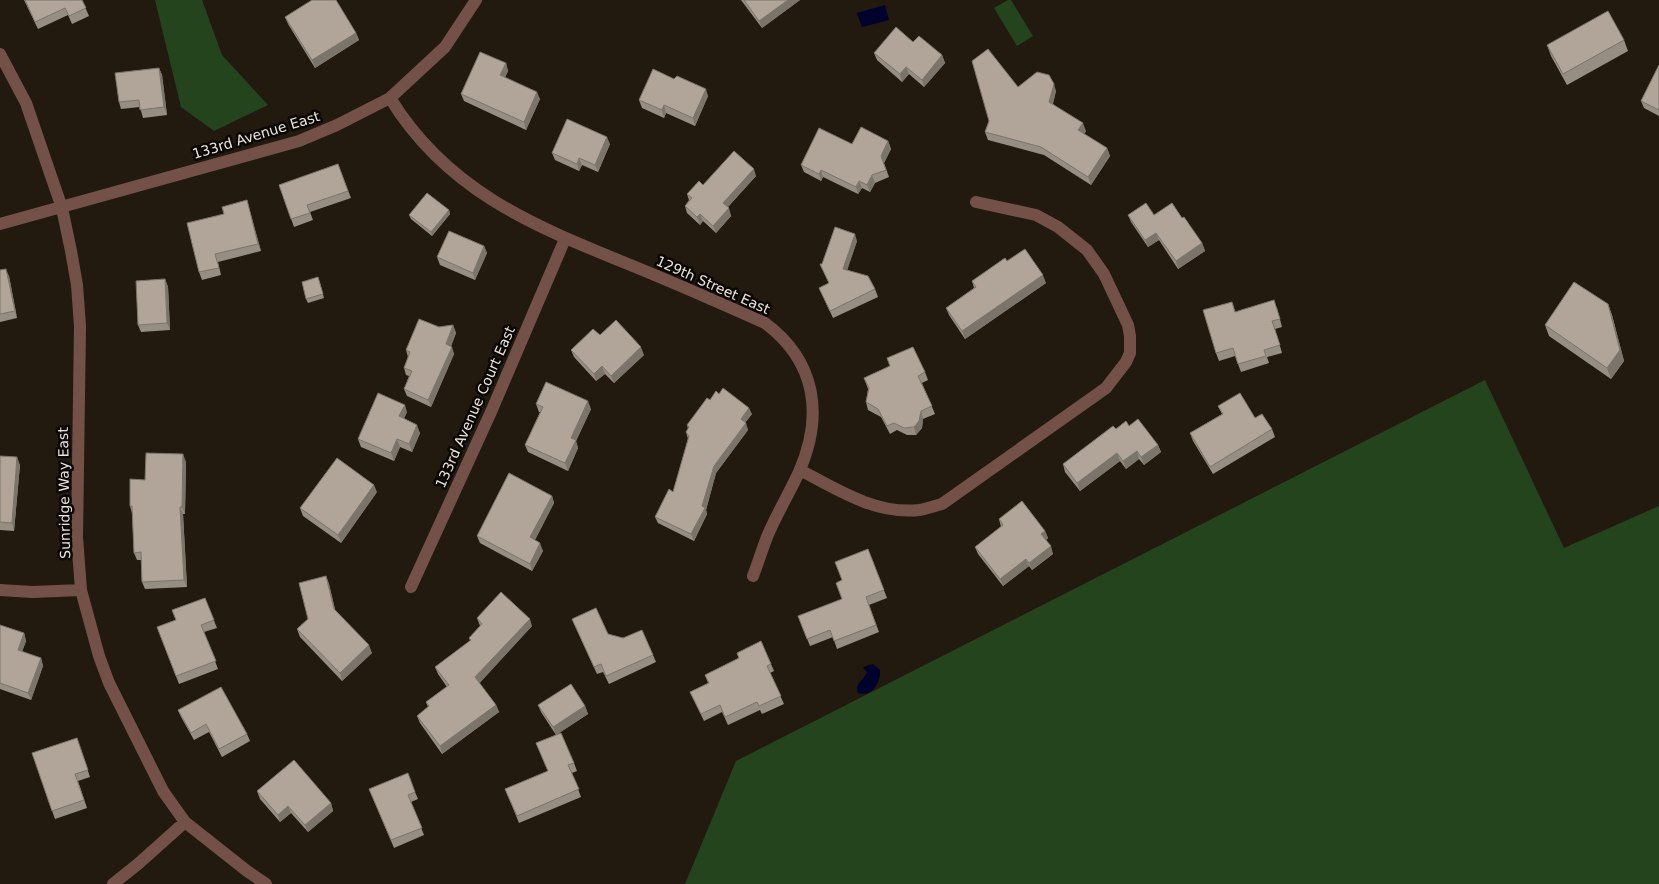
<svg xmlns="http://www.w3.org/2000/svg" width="1659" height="884" viewBox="0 0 1659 884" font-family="'DejaVu Sans',sans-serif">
	<rect width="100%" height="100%" fill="#221a0f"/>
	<path fill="#24441d" d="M155 0H202L222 55 268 105 214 131 181 107Z
		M1008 0H1011L1033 36 1017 46 994 8Z
		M1485 380 1564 548 1659 506V884H685L736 761Z"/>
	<path fill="#00012c" d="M885 5 889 20 862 27 857 13Z
		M873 664 880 670C881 682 872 698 858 693 854 684 864 680 867 672L863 668 866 666Z"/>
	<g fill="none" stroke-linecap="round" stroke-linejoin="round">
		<path stroke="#745148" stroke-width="12" d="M0 54 26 103 62 208 71 251 77 285 80 326 77 537 81 590 99 656 109 683 163 791 185 822 247 871 266 884
			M390 98C453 201 552 232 657 276 693 291 729 307 765 323 816 361 824 415 799 472 789 494 776 515 767 537 762 550 758 563 753 576
			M0 224 299 141 337 125 390 98 445 47 476 0
			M800 470C836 489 876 515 919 510 926 509 934 506 942 504L1106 388 1126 362 1130 353V336L1128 325 1104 274 1087 250 1058 227 1036 215 976 202
			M411 587 491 412 565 239
			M0 590 32 592 81 590
			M113 884 138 864 185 822"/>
	</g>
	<path fill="#978e83" d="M24 0H82L89 16 72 24 68 15 38 29Z
		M741 0H800L762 28Z
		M285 17 356 33 359 40 315 68 288 24Z
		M1624 40 1628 51 1567 85 1551 56 1547 45Z
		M913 42 942 55 945 63 924 87 909 74 902 82 877 60 874 53Z
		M506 63 508 71 505 77 540 99 526 130 464 101 461 94Z
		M1659 65V116L1644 108 1641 101Z
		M159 68 162 75 167 115 143 118 140 107 121 109 119 102Z
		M1018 87 1056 91 1053 104 1086 131 1084 134 1107 148 1110 156 1091 185 1044 155 988 140 985 132Z
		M708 96 695 126 666 113 664 118 642 108 639 100Z
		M888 141 891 149 884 163 889 177 875 183 870 192 862 188 858 194 823 177 821 181 804 172 801 165 852 144Z
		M610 144 598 172 582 165 579 171 555 160 552 153Z
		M338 164 351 198 310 212 313 220 294 227 279 185Z
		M756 176 728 207 731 216 716 233 703 221 700 225 687 213 685 206 689 200 687 194 703 185Z
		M247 200 249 208 261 251 218 262 221 275 202 280 199 272 224 214Z
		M449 210 450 214 432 236 411 219 409 215Z
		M1128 215H1154L1182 218 1202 243 1205 251 1178 269 1159 240 1148 247 1131 222Z
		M857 241 847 270 875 289 878 297 833 318 819 288 829 283 820 264H822Z
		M484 246 487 253 475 280 440 265 437 257Z
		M1007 261 1046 283 965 339 949 315 946 308 974 288 972 281Z
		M0 270 9 276 17 318 0 322Z
		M318 277 324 298 308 303 306 299Z
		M165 279 168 287 170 330 141 332 138 325Z
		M1608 304 1612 315 1624 361 1611 379 1549 336 1545 325Z
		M1277 308 1282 327 1275 329 1282 353 1267 357 1269 363 1241 372 1235 356 1219 361 1216 353 1236 312Z
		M453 325 456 333 451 346 454 354 431 407 407 396 404 389 409 376 406 375 404 368 408 357 406 350 439 327Z
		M600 335 644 355 614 383 605 374 596 381 574 357 571 350Z
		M887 358 925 372 928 380 922 383 935 414 923 419 922 428 916 435H907L897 430 890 434 881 417 868 410 866 402 868 389 864 378 890 366Z
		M710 400 752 414 745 422 748 430 716 473 706 510 707 514 694 541 658 523 655 517 673 492 688 439 686 432 688 429 687 425Z
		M536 404 591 409 576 441 578 448 568 471 528 452 525 445 540 412H539Z
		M1218 406 1255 418 1272 429 1275 437 1213 474 1193 441 1190 433 1222 414Z
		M407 412 404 418 420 433 412 452 400 447 394 461 361 447 358 439Z
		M1129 426 1158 445 1161 452 1144 465 1139 459 1126 469 1120 461 1080 491 1065 472 1063 464 1116 429Z
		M0 456 20 465 14 531 0 530Z
		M186 462 185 514H183L187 587 145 589 142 582 141 560H137L134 553 132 513 130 506 145 480Z
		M377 492 341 543 303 516 300 508Z
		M552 496 554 503 535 540 543 551 532 571 480 543 477 536Z
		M999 519 1045 531 1048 538 1046 540 1053 554 1032 570 1029 566 1003 586 978 554 975 547 1001 527Z
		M868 549 887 598 869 605 879 632 837 649 833 637 810 646 798 616 842 599V581Z
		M326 576 329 584 335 610 372 653 342 681 300 637 297 629 308 619Z
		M205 598 217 628 204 632 218 669 179 684 157 627 175 620Z
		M477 618 532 626 479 683 496 705 499 712 442 754 420 723 417 716 428 707 426 702 447 687 438 674 435 667 470 641 469 638 480 626Z
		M572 619 608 634 653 655 656 662 609 684 603 672 597 674Z
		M0 625 24 633 26 641 22 652 41 658 43 666 31 700 0 689Z
		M737 653 771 664 774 671 770 673 784 704 762 714 760 710 728 725 722 712 704 721 690 692 708 683 705 675 739 659Z
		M538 705 585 706 588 714 556 735 541 712Z
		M178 710 247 734 250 741 222 757 209 732 194 740 181 717Z
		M77 738 90 777 78 781 87 808 55 819 32 753Z
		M536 743 574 763 577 771 572 773 581 797 519 823 505 789 548 771Z
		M369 789 415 792 418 799 411 802 424 835 394 848Z
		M257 791 331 803 333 811 308 832 291 813 280 822 260 799Z"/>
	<path fill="#7b746a" d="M788 0H800L762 28 759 21Z
		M356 33 359 40 315 68 312 60Z
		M942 55 945 63 924 87 922 80Z
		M506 63 508 71 503 82 500 75Z
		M906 67 909 74 902 82 900 74Z
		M159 68 162 75 167 115 164 107Z
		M1054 84 1056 91 1051 109 1049 102Z
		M706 89 708 96 695 126 693 118Z
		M537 92 540 99 526 130 524 122Z
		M664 105 666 113 664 118 662 110Z
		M1083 123 1086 131 1081 138 1078 130Z
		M607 137 610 144 598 172 595 165Z
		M888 141 891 149 884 163 881 156Z
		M1107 148 1110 156 1091 185 1088 177Z
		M579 158 582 165 579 171 577 164Z
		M754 169 756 176 725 210 723 203Z
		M821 170 823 177 821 181 819 174Z
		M872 175 875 183 870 192 867 185Z
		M859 181 862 188 858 194 856 187Z
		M247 200 249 208 261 251 258 244Z
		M729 208 731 216 716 233 713 226Z
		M449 210 450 214 432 236 431 232Z
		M700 214 703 221 700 225 697 217Z
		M1156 233 1159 240 1148 247 1145 240Z
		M855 234 857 241 845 277 843 269Z
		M1202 243 1205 251 1178 269 1176 261Z
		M484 246 487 253 475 280 473 273Z
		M6 269 9 276 17 318 15 311Z
		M1043 275 1046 283 965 339 962 331Z
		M165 279 168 287 170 330 167 323Z
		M1608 304 1612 315 1624 361 1611 379 1607 368Z
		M453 325 456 333 449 352 446 344Z
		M452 347 454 354 431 407 428 400Z
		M641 347 644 355 614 383 611 376Z
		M602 366 605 374 596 381 594 374Z
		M588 401 591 409 576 441 578 448 568 471 565 463 571 438Z
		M405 405 407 412 402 423 399 416Z
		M749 408 752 414 743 426 741 419Z
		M921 411 923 419 922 428 916 435 914 427Z
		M746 423 748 430 716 473 706 510 707 514 694 541 691 534 702 506 714 466Z
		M417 425 420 433 412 452 409 444Z
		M397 439 400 447 394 461 391 453Z
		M1158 445 1161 452 1144 465 1141 457Z
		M1137 451 1139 459 1126 469 1123 461Z
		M1117 453 1120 461 1080 491 1077 483Z
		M183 454 186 462 185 514 182 507Z
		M17 457 20 465 14 531 12 523Z
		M374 485 377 492 341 543 338 535Z
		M552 496 554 503 532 545 530 537Z
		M180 507 183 514 187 587 184 580Z
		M1045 531 1048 538 1044 542 1041 534Z
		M540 543 543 551 532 571 530 564Z
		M1051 546 1053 554 1032 570 1029 563Z
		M1026 559 1029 566 1003 586 1000 579Z
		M326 576 329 584 337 617 334 609Z
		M530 619 532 626 478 685 475 677Z
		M24 633 26 641 20 657 18 650Z
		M369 645 372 653 342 681 340 673Z
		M41 658 43 666 31 700 28 693Z
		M496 705 499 712 442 754 440 746Z
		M585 706 588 714 556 735 553 727Z
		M331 803 333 811 308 832 305 825Z
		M288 806 291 813 280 822 278 815Z"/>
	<path fill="#b0a598" stroke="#7b746a" d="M25 0H82L86 8 69 16 65 8 35 22Z
		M312 0H336L356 33 312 60 285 17Z
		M744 0H788L759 21Z
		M1608 11 1624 40 1563 74 1547 45Z
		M896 27 913 42 919 36 942 55 922 80 906 67 900 74 874 53Z
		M988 49 1018 87 1037 72 1049 75 1054 84 1049 102 1083 123 1078 130 1107 148 1088 177 1041 147 985 132 989 121 972 61Z
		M480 52 506 63 500 75 537 92 524 122 461 94Z
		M1659 65V110L1641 101Z
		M159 68 164 107 140 110 139 100 119 102 115 73Z
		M653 69 674 79 677 76 706 89 693 118 664 105 662 110 639 100Z
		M567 119 607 137 595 165 579 158 577 164 552 153Z
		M861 127 888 141 881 156 886 170 872 175 867 185 859 181 856 187 821 170 819 174 801 165 819 128 852 144Z
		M734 151 754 169 723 203 729 208 713 226 700 214 697 217 685 206 692 198 687 194 699 181 703 185Z
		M338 164 348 191 307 205 310 213 291 219 279 185Z
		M427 193 449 210 431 232 409 215Z
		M247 200 258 244 215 254 219 268 199 272 187 223 224 214 222 207Z
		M1146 203 1154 215 1172 203 1182 218 1184 217 1202 243 1176 261 1156 233 1145 240 1128 215Z
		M835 227 855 234 843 269 868 276 875 289 830 311 819 288 829 283 820 264H822Z
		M449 231 484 246 473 273 437 257Z
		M1025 249 1043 275 962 331 946 308 976 287 972 281 1005 258 1007 261Z
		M6 269 15 311 0 314V270Z
		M318 277 323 294 306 299 302 282Z
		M165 279 167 323 138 325 136 281Z
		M1574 282 1608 304 1620 350 1607 368 1545 325Z
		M1274 300 1280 319 1272 321 1280 345 1264 350 1266 356 1238 364 1233 348 1216 353 1203 310 1232 302 1235 312Z
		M419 319 439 327 453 325 446 344 452 347 428 400 404 389 412 371 404 368 410 352 406 350Z
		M616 320 641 347 611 376 602 366 594 374 571 350 593 329 600 335Z
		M913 347 925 372 918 376 932 406 921 411 919 421 914 427 904 428 894 423 887 426 878 409 866 402 869 388 864 378 890 366 887 358Z
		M546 382 588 401 571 438 576 440 565 463 525 445 543 407 536 404Z
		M723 388 749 408 741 419 746 423 714 466 702 506 705 508 691 534 655 517 669 489 673 492 689 436 686 432 689 427 687 425 707 398 710 400 716 391 719 394Z
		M378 393 405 405 399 416 417 425 409 444 397 439 391 453 358 439Z
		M1240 393 1255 418 1262 414 1272 429 1210 467 1190 433 1223 414 1218 406Z
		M1138 419 1158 445 1141 457 1137 451 1123 461 1117 453 1077 483 1063 464 1113 426 1116 429 1126 421 1129 426Z
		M146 453 183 454 182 507H180L184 580 142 582 141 552 134 553 132 506H130V479L145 480Z
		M0 456 17 457 12 523 0 522Z
		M337 458 374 485 338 535 300 508Z
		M509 473 552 496 530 537 540 543 530 564 477 536Z
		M1022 501 1045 531 1041 534 1051 546 1029 563 1026 559 1000 579 975 547 1003 525 999 519Z
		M868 549 884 590 866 597 876 625 834 641 830 630 807 639 798 616 842 599 836 583 842 580 835 562Z
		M326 576 334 609 369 645 340 673 297 629 308 619 299 583Z
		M501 592 530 619 475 677 496 705 440 746 417 716 429 706 426 702 449 685 435 667 471 640 469 638 482 624 477 618Z
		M205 598 214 620 201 625 216 661 176 676 157 627 176 620 172 610Z
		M596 608 608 634 623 638 642 630 653 655 606 676 601 664 594 667 572 619Z
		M0 625 24 633 18 650 41 658 28 693 0 683Z
		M761 641 771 664 767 666 781 696 759 706 757 702 725 717 720 705 701 714 690 692 709 683 705 675 739 658 737 653Z
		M571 684 585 706 553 727 538 705Z
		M221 687 247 734 219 749 206 724 191 733 178 710Z
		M561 733 574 763 568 765 579 789 517 816 505 789 548 771 536 743Z
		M77 738 88 770 75 774 84 800 52 811 32 753Z
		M294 760 331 803 305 825 288 806 278 815 257 791Z
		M408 773 415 792 408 795 422 828 391 840 369 789Z"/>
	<g text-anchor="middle" stroke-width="5" stroke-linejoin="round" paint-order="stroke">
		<g font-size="14" fill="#ece5de" stroke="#090603">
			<text transform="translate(256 135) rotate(-17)" y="5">133rd Avenue East</text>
			<text transform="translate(713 285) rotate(24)" y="5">129th Street East</text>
			<text transform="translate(475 407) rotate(-66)" y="5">133rd Avenue Court East</text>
			<text transform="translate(64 493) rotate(-91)" y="5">Sunridge Way East</text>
		</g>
	</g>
</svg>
